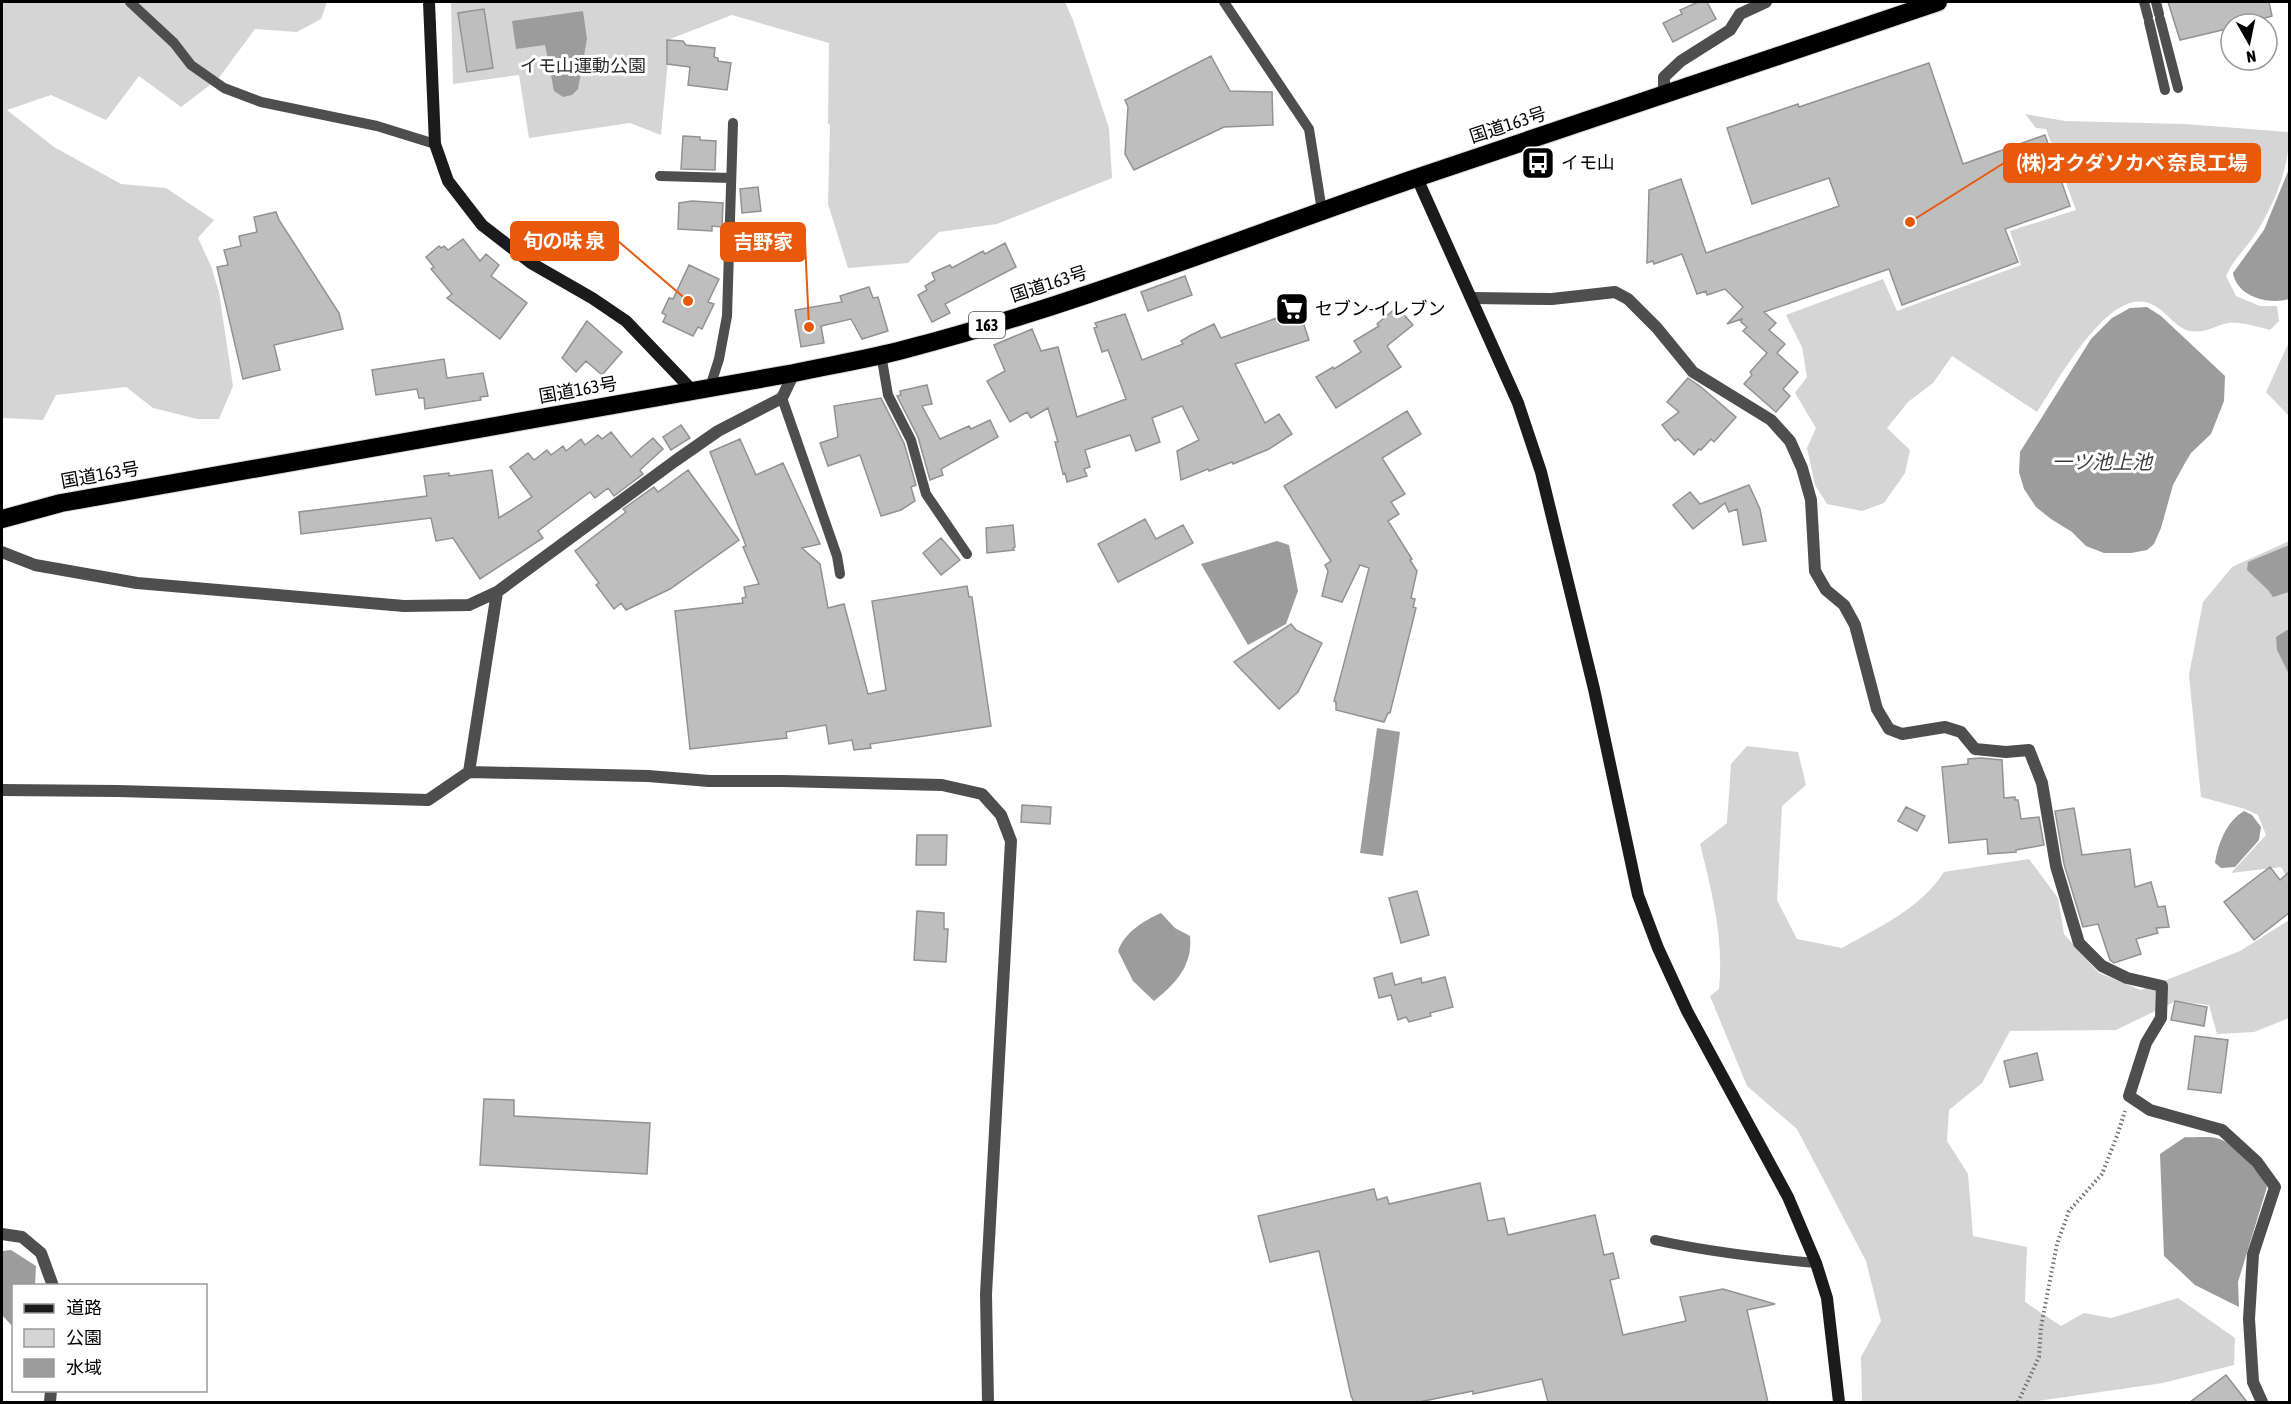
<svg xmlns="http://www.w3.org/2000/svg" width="2291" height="1404" viewBox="0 0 2291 1404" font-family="'Asap Condensed','Noto Sans JP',sans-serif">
	<rect width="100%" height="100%" fill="#fff"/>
	<path fill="#d5d5d5" d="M2 2H327L321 19 297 32 255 29 218 79 181 107 139 76 106 120 51 95 7 110 54 147 121 184 166 188 214 220 198 238 211 266 219 292 233 386 219 419H197L153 408 126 387 56 395 43 420 2 418Z
		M451 2H1065L1073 20 1109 128 1112 178 997 224 939 232 908 263 848 268 828 204 830 125 828 124 829 43 732 15 670 39 661 135 630 123 529 138 519 75 453 84Z
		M2025 114 2065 121 2185 124 2289 132C2290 165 2275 202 2258 230 2248 247 2234 258 2226 276L2236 296 2260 306H2277L2279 321 2270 330C2257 327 2243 322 2229 323 2215 325 2206 334 2190 331 2173 328 2165 306 2145 302 2104 294 2057 383 2037 412L1952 356 1933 383 1908 402 1887 428 1910 450 1905 473 1884 503 1862 511 1827 504 1815 485 1807 448 1816 428 1795 393 1807 377 1802 347 1786 315 1883 279 1897 311 2021 265 2010 231 2076 210 2046 129 2036 128Z
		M2289 342V416L2266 392Z
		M2289 541V881L2281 867 2231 873 2266 835 2258 815 2245 809 2201 797 2189 675 2203 602 2232 567Z
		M1747 746 1798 752 1806 785 1782 806 1777 900 1797 939 1842 948C1879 927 1920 909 1944 872L2029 859 2058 898 2064 934 2099 973 2141 990 2240 951 2289 920V1018L2254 1032 2217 1034 2209 1005 2176 1001 2116 1030 2010 1031 1982 1083 1949 1110 1947 1141 1968 1174 1973 1236 2027 1247 2025 1302 2061 1326 2084 1313 2111 1318 2178 1298 2235 1338 2234 1365 2163 1383 2030 1402H1862L1861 1357 1881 1321 1866 1261 1797 1129 1747 1086 1710 996 1719 989C1724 939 1712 892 1700 844L1727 823 1731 764Z"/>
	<path fill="#9c9c9c" d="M583 11 587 39 578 89 572 95 563 97 554 91 545 45 516 49 512 21Z
		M2289 169V299C2269 305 2237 297 2233 273L2264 230Z
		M2147 307 2161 316 2225 376 2224 401 2211 434 2191 453 2185 463 2173 485 2161 528 2154 544 2147 550 2131 553H2104L2086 546 2072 532 2051 519 2036 507 2024 489 2019 472 2020 452 2091 339 2112 318 2130 308Z
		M1277 541 1289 545 1298 591 1286 624 1248 645 1201 564Z
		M2289 545V592L2273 597 2268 590 2247 570 2248 562Z
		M2289 629V674L2277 650 2276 637Z
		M1377 728 1400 732 1383 856 1360 853Z
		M2244 811 2252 815 2261 827 2259 840 2235 867 2221 868 2215 863C2218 844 2226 822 2244 811Z
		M1161 913 1175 928 1190 936C1193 966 1175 984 1154 1001L1133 981 1118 951C1125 932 1143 921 1161 913Z
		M2185 1137C2195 1138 2213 1135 2222 1140 2236 1146 2261 1173 2267 1187L2238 1282 2239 1307 2195 1285 2164 1256 2160 1154Z
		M11 1250 36 1266 35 1285 14 1286 13 1327 2 1315V1251Z"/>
	<path fill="#bebebe" stroke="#929292" stroke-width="1.5" d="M1698 2H1707L1716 19 1673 42 1663 23 1682 14 1680 10Z
		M2168 2H2269L2272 16 2245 24H2231V28L2180 40Z
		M484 9 493 68 467 72 458 13Z
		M667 40 683 41 686 45 715 48 714 57 718 58V61L731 63 727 90 688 85 690 67 667 64Z
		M1211 56 1230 91 1272 92 1273 125 1224 127 1134 170 1125 154 1128 107 1125 100Z
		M1929 63 1963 164 2045 135 2070 206 2005 229 2018 262 1902 305 1889 269 1764 312 1776 323 1769 330 1785 344 1777 353 1798 372 1783 389 1790 396 1776 412 1744 384 1752 375 1750 372 1767 353 1743 331 1747 327 1741 322 1742 319 1727 324 1743 307 1725 289 1707 295 1706 291 1697 294 1682 254 1654 264 1653 261 1647 263 1649 190 1681 179 1706 253 1839 206 1829 178 1752 204 1727 128 1798 104 1799 107Z
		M683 136 700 137V140L716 141 715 170 681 169Z
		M758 187 761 211 742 213 740 189Z
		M692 201 723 203 722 227 712 226V231L678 229 679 203Z
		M276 212 279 220 339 313 343 329 274 345 280 370 243 379 217 267 228 265 224 250 241 246 239 236 257 232 254 217Z
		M463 239 480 261 486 254 499 265 491 276 527 303 500 339 447 298 452 294 431 269 434 267 426 257 439 246 441 248 444 246 448 250Z
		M1005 243 1016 267 945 304 950 313 932 322 918 295 927 290 925 286 935 280 932 273 950 265 952 268 983 251 985 254Z
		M689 265 719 279 708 302 714 304 702 329 698 327 693 336 663 322 666 315 662 313 669 298 673 299Z
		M1185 276 1192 295 1148 311 1141 292Z
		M869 287 873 298 878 297 888 331 862 339 851 319 821 326 824 343 801 347 795 310 842 302 840 296Z
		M1397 307 1413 325 1387 346 1401 367 1336 408 1316 377 1333 367 1334 369 1361 352 1354 341 1379 326 1377 324Z
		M1299 310 1309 340 1235 364 1265 423 1279 414 1292 434 1269 449 1233 464 1232 462 1209 471 1208 469 1181 480 1177 451 1199 440 1182 406 1152 418 1160 442 1136 451 1130 435 1085 450 1090 467 1084 469 1087 476 1067 482 1065 473 1063 474 1055 442H1058L1048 408 1031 418 1027 412 1010 422 987 381 1005 371 994 345 1032 329 1041 351 1058 347 1077 417 1126 399 1108 350 1102 352 1094 328 1097 327 1095 323 1125 314 1142 360 1183 344 1181 341 1191 335 1214 324 1221 338Z
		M587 321 622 352 602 375 586 361 576 372 562 358Z
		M444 359 447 378 483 373 488 396 480 397 481 400 425 409 424 398H419L417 389 376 395 372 370Z
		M1688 378 1701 387 1736 417 1714 442 1711 439 1701 450 1699 449 1694 455 1678 439 1675 441 1662 425 1679 412 1667 402Z
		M927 385 932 404 922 406 940 439 969 426 971 429 990 420 998 437 941 469 943 475 930 480 918 437 897 396 901 395 900 391Z
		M881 398 904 443 916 485 911 487 915 501 901 510 881 516 860 455 828 466 820 443 838 437 834 406Z
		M1407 411 1421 434 1382 458 1405 494 1391 502 1399 514 1388 521 1412 559 1410 560 1417 571 1411 598 1415 599 1413 607 1416 608 1390 713H1388L1384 722 1336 710V702L1334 701 1369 568 1360 565 1342 602 1322 596 1328 571 1325 565 1331 561 1284 486Z
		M681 425 690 438 671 450 663 437Z
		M611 432 631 457 653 438 663 449 640 470 643 474 614 496 608 488 595 498 590 492 538 531 543 538 480 579 453 538 436 541 431 518 301 534 299 512 427 496 424 476 449 473V476L492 470 499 518 532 497 510 467 528 453 534 460 547 450 551 455 563 446 566 451 581 439 585 445 598 435 602 439Z
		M740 439 756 475 783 463 820 544 802 548 820 564 828 608 844 604 868 694 886 690 872 601 967 586 969 597H972L991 726 870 744 871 748 854 750 852 740 829 744 826 725 786 732 787 738 690 749 675 611 743 603 742 598 746 597 744 587 759 584 743 547 746 546 710 452Z
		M688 470 739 540 670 589 626 610 621 603 614 609 596 585 599 583 575 551 626 512 623 509 654 487 658 492Z
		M1749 485 1760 509 1766 541 1743 545 1737 509 1729 512 1725 503 1693 529 1673 505 1690 492 1700 504Z
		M1145 519 1156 539 1183 525 1193 543 1118 582 1098 544Z
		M1013 525 1015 547 1013 548 1014 550 987 553 986 528Z
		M941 538 960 560 941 575 923 553Z
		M1291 624 1296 630 1322 643 1298 692 1279 709 1234 662Z
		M1981 758 2002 760 2004 798 2015 797V800H2018L2021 819 2039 817 2044 845 2016 850V852L1988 854 1987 839 1949 843 1942 767 1968 764V759Z
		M1022 805 1051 807 1050 824 1021 822Z
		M1906 807 1925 816 1917 831 1898 821Z
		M2074 808 2082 855 2130 849 2135 887 2151 882 2158 907 2165 906 2169 927 2156 928 2158 933 2136 939 2141 954 2114 963 2110 960 2098 924 2083 927 2064 864 2055 811Z
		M917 835H947L946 865H916Z
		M2270 867 2280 880 2289 872V913L2254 940 2224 902Z
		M1417 891 1429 935 1401 943 1389 898Z
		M917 911 944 913V929H948L946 962 914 960Z
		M1392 973 1395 985 1421 978 1422 983 1445 977 1453 1007 1430 1013 1431 1016 1409 1022 1406 1017 1398 1020 1391 995 1379 998 1374 978Z
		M2175 1001 2207 1007 2204 1026 2171 1020Z
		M2195 1036 2228 1040 2221 1093 2188 1089Z
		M2037 1053 2043 1080 2010 1087 2004 1061Z
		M484 1099 514 1100V1116L650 1123 647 1174 480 1165Z
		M1480 1183 1488 1221 1504 1218 1508 1235 1595 1215 1604 1255 1613 1253 1619 1278 1610 1280 1623 1335 1686 1321 1680 1297 1723 1289 1775 1304 1747 1310 1768 1402H1548L1542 1379 1473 1394V1391L1419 1402H1354L1351 1396 1319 1251 1270 1262 1258 1216 1374 1189 1377 1200 1387 1197 1389 1204Z
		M2226 1375 2247 1402H2190Z"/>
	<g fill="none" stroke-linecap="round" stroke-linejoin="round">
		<g stroke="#dbdbdb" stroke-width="20">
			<path id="highway" d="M2 519 61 503 794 373C831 365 869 359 906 349 1080 304 1247 236 1416 178 1590 118 1764 62 1938 2"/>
		</g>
		<path stroke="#707070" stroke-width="4" stroke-dasharray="1.5 3" stroke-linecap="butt" d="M2018 1402 2039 1357 2041 1327 2057 1244 2069 1211 2102 1174 2117 1136 2125 1111"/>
		<path stroke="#4e4e4e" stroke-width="10" d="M130 2 174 43 191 65 224 88 261 102 377 126 435 144
			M1224 2 1309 129 1322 211
			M2144 2 2148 17
			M2156 2 2159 14
			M2160 19 2178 88
			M2149 22 2165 90
			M660 176 731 178
			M881 354 888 395 911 440 926 494 967 554
			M710 387 719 359 727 316 733 123
			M782 398 837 556 840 574
			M1655 1240C1709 1252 1762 1258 1816 1263"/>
		<path stroke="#4e4e4e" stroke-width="12" d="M1664 96V77L1681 61 1730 30 1740 14 1766 2
			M1473 298 1552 299 1615 292 1628 299 1657 328 1693 372 1771 420 1790 441 1802 468 1811 500 1815 571 1826 590 1844 605 1855 625 1877 709 1889 729 1902 734 1945 727 1961 732 1975 749 2006 752 2029 750 2042 783 2056 866 2079 943 2102 966 2127 978 2162 986 2161 1018 2146 1043 2129 1096 2150 1110 2222 1130 2257 1162 2275 1187 2253 1254 2249 1319 2253 1382 2262 1402
			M2 552 35 565 137 583 404 606 469 605 497 592 675 461 718 431 782 398 794 373
			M469 772 497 592
			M2 790 118 791 428 800 469 772 648 776 709 781H783L942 785 982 794 1001 815 1011 841 986 1294 988 1402
			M2 1234 22 1237 41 1253 53 1286
			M50 1402 51 1390"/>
		<path stroke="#1b1b1b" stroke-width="12" d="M429 2 435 144 448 181 482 225 531 263 592 298 626 321 692 390
			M1417 178 1518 403 1541 472 1594 689 1638 895 1658 948 1687 1011 1788 1197 1816 1263 1827 1298 1839 1402"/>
		<use href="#highway" stroke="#000" stroke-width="18"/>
	</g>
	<defs>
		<g id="bus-square" transform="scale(1.725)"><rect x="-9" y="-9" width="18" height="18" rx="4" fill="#000" stroke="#fff"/><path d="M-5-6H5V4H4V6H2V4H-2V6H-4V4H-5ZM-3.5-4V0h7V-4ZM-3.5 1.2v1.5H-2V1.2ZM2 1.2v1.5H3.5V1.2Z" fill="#fff"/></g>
		<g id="supermarket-square" transform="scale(1.725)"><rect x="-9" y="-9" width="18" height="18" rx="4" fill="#000" stroke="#fff"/><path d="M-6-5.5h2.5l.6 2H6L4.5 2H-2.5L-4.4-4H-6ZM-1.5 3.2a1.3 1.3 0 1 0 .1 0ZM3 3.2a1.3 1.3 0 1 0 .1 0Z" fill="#fff"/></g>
	</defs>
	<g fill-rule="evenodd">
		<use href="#bus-square" x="1538" y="163"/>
		<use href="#supermarket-square" x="1292" y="309"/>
	</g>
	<g text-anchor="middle" stroke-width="6" stroke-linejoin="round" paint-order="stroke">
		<rect fill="#fff" stroke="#4c4c4c" stroke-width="1.5" x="969" y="312" width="36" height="26" rx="4.5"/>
		<g font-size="16" font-weight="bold" fill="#000">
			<text x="987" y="331">163</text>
		</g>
		<g font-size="18" fill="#2c2c2c" stroke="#fff">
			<text x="583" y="72">イモ山運動公園</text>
		</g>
		<g font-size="18" fill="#000" stroke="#fff">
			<text transform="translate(1508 125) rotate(-18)" y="6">国道163号</text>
			<text transform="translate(1049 284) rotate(-18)" y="6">国道163号</text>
			<text transform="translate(578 390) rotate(-10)" y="6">国道163号</text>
			<text transform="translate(100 475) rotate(-10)" y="6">国道163号</text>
		</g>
		<g font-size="18" fill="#000" stroke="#fff" text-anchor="start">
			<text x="1561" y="169">イモ山</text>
			<text x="1315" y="315">セブン-イレブン</text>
		</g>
		<g font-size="20" font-style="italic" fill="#3d3d3d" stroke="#fff">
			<text x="2102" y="469">一ツ池上池</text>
		</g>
	</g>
	<path fill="none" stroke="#e8590c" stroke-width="2" d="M1910 222L2004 163M688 301L618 241M809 327L805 242"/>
	<g fill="#e8590c" stroke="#fff" stroke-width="2">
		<circle cx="1910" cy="222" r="6"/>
		<circle cx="688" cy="301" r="6"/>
		<circle cx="809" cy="327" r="6"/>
	</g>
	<g fill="#e8590c" stroke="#e8590c" stroke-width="2">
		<rect x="2004" y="144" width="256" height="38" rx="6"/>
		<rect x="511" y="222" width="107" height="38" rx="6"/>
		<rect x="721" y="223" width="84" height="38" rx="6"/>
	</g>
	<g font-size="20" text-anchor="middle" font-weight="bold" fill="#fff">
		<text x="2132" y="170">(株)オクダソカベ 奈良工場</text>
		<text x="564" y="248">旬の味 泉</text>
		<text x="763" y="249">吉野家</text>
	</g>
	<rect width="2291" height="1404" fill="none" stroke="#000000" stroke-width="6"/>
	<rect x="12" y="1284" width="195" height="108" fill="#ffffff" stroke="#999999" stroke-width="1.5"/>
	<rect x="24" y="1304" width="30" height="9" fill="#1b1b1b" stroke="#999999" stroke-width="1.5"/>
	<text x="66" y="1314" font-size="18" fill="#000000">道路</text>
	<rect x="24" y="1329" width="30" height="18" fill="#d5d5d5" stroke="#999999" stroke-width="1.5"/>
	<text x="66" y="1344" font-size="18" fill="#000000">公園</text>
	<rect x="24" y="1359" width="30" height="18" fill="#9c9c9c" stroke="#999999" stroke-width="1.5"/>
	<text x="66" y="1374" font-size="18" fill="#000000">水域</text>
	<g transform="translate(2249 42) rotate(171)"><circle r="28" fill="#ffffff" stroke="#999999" stroke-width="1.5"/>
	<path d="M0-4.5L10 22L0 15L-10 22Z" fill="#000000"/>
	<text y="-9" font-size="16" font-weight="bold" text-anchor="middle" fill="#000000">N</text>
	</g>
</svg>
